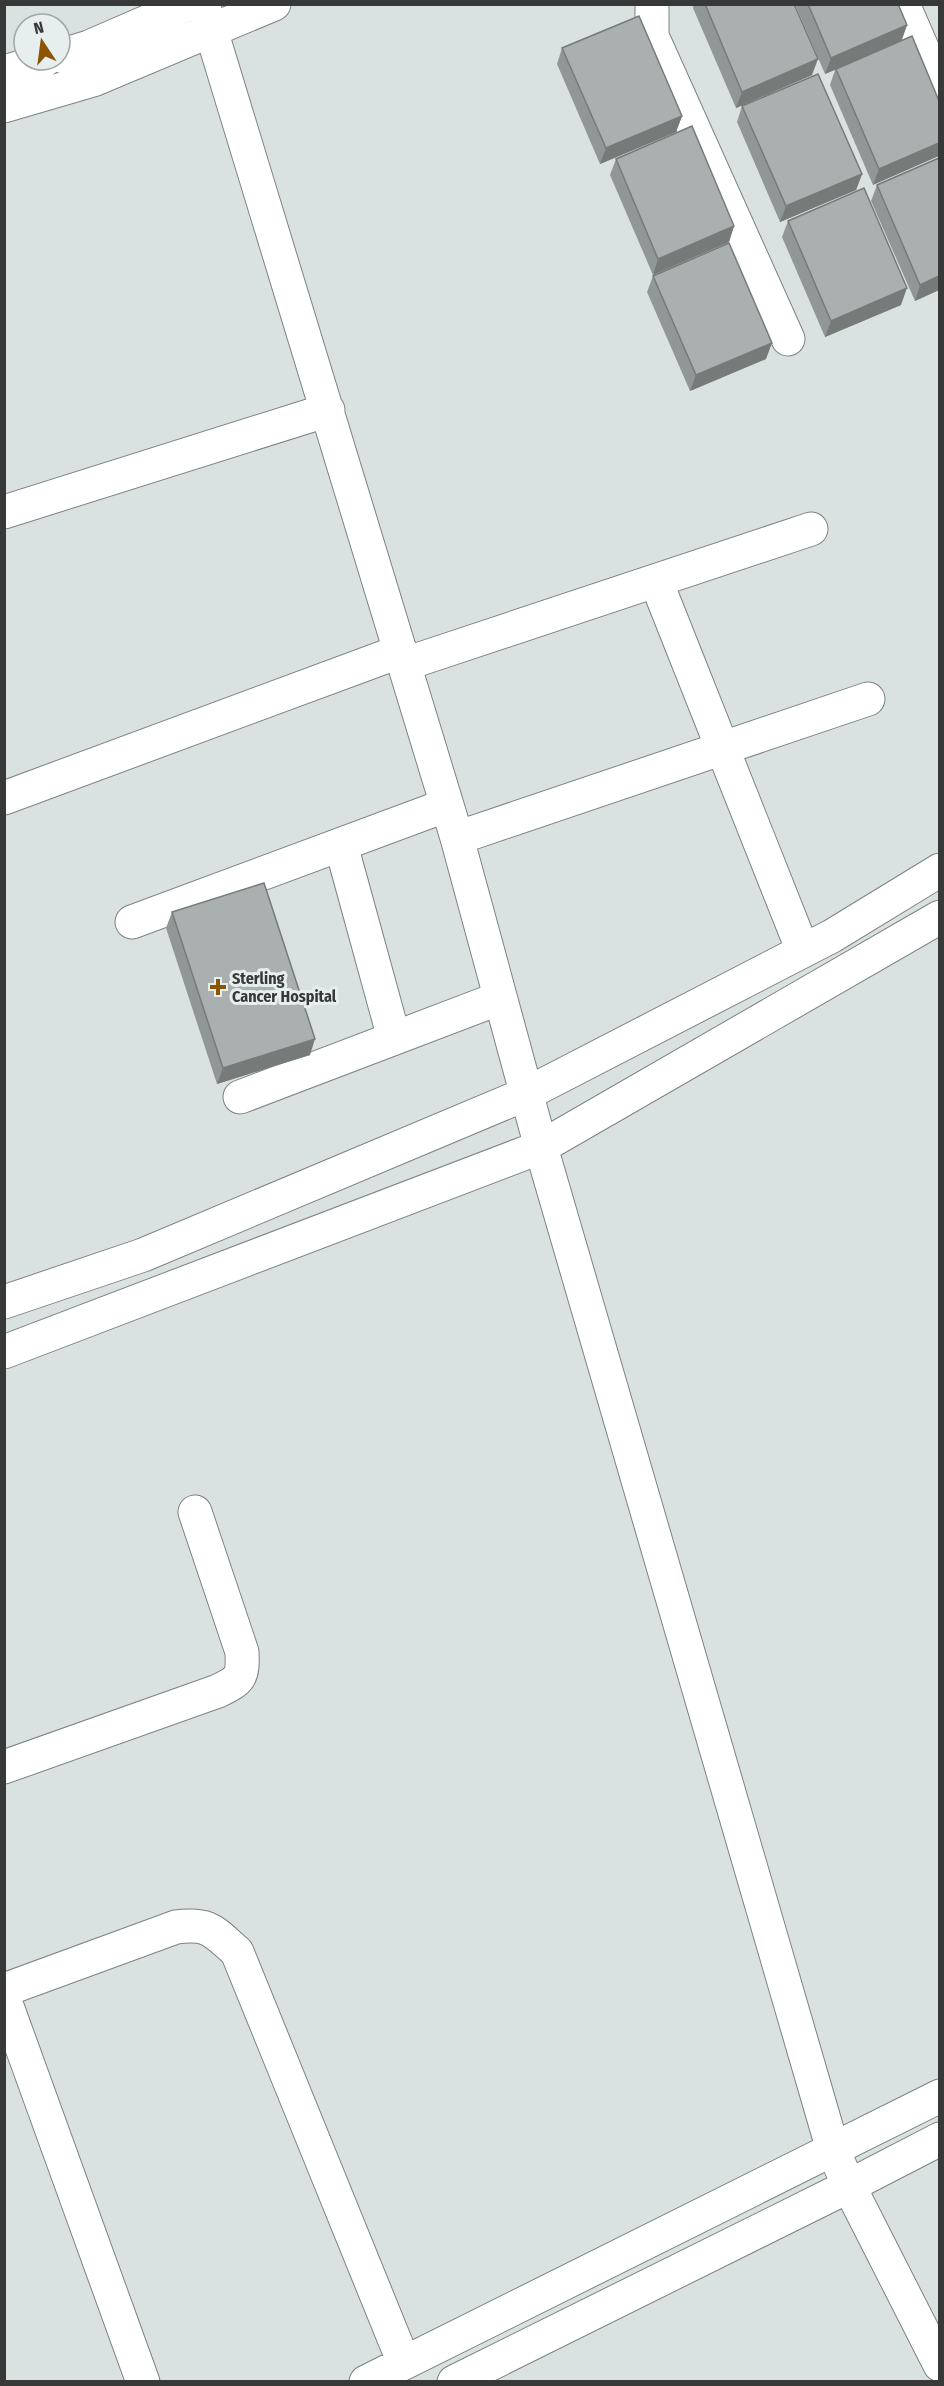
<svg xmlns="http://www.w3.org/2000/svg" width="944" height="2386" viewBox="0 0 944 2386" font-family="'Fira Sans Condensed',sans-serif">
	<rect width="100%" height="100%" fill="#dae1e1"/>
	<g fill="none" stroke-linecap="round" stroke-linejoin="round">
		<g stroke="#7d8382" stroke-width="35">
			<path id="minor" d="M203 4 457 838 541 1147 833 2150 849 2186 940 2365
				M652 4V36L788 339
				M903 4 940 89
				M60 56 89 47 188 4
				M4 72 45 60
				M4 106 93 80 274 4
				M4 512 328 410
				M656 581 803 951
				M405 664 811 529
				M4 798 401 651
				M457 838 868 699
				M341 845 394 1038
				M132 922 447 805
				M240 1097 500 998
				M4 1302 143 1255 526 1094 832 936 940 870
				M4 1352 541 1147 940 917
				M4 1767 218 1691C241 1680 243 1677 242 1652L195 1512
				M4 1990 176 1927C210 1923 213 1931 237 1952L404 2363
				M4 1998 143 2382
				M366 2382 940 2096
				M454 2382 849 2186 940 2139"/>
		</g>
		<use href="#minor" stroke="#fff" stroke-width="33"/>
	</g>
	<path fill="#919796" d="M694 4H794L812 75 736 108 693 8Z
		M795 4H898L907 25 902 40 939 101 873 185 830 85 835 70 825 74Z
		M562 48 682 116 676 132 600 164 557 64Z
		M742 106 862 174 856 190 780 222 737 122Z
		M939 158V290L915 301 871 201 877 185Z
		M616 159 734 226 729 242 653 275 610 175Z
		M788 221 901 305 825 337 782 237Z
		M653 276 766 359 690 391 647 292Z
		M172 912 310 1055 217 1084 166 928Z"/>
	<path fill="#767b7a" d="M907 25 901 41 825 74 831 58Z
		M818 59 812 75 736 108 742 92Z
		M682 116 676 132 600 164 606 148Z
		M939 143V156L873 185 879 169Z
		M862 174 856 190 780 222 786 206Z
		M734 226 729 242 653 275 658 259Z
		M939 276V290L915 301 920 285Z
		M907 288 901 305 825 337 831 321Z
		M772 343 766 359 690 391 696 375Z
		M315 1039 310 1055 217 1084 223 1068Z"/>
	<path fill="#a9b0af" stroke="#767b7a" stroke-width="1.5" d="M705 4H794L818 59 742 92Z
		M808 4H898L907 25 831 58Z
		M639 16 682 116 606 148 562 48Z
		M912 36 939 101V143L879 169 836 69Z
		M818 74 862 174 786 206 742 106Z
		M692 126 734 226 658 259 616 159Z
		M939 158V276L920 285 877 185Z
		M864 188 907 288 831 321 788 221Z
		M729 243 772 343 696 375 653 276Z
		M264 883 315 1039 223 1068 172 912Z"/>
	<path fill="#8b5504" stroke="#e7eeee" stroke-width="2" d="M215 978h6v6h6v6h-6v6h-6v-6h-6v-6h6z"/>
	<g text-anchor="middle" stroke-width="6" stroke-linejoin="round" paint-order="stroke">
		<g font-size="16" font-weight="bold" fill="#373939" stroke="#e7eeee" text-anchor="start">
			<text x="232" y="984">Sterling<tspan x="232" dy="18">Cancer Hospital</tspan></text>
		</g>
	</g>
	<rect width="944" height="2386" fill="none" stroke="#373939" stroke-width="12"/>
	<g transform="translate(42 42) rotate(347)"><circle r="28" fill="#e7eeee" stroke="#a1a6a6" stroke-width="1.5"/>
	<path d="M0-4.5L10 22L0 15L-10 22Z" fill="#8b5504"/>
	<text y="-9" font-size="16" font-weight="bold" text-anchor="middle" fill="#373939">N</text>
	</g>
</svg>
